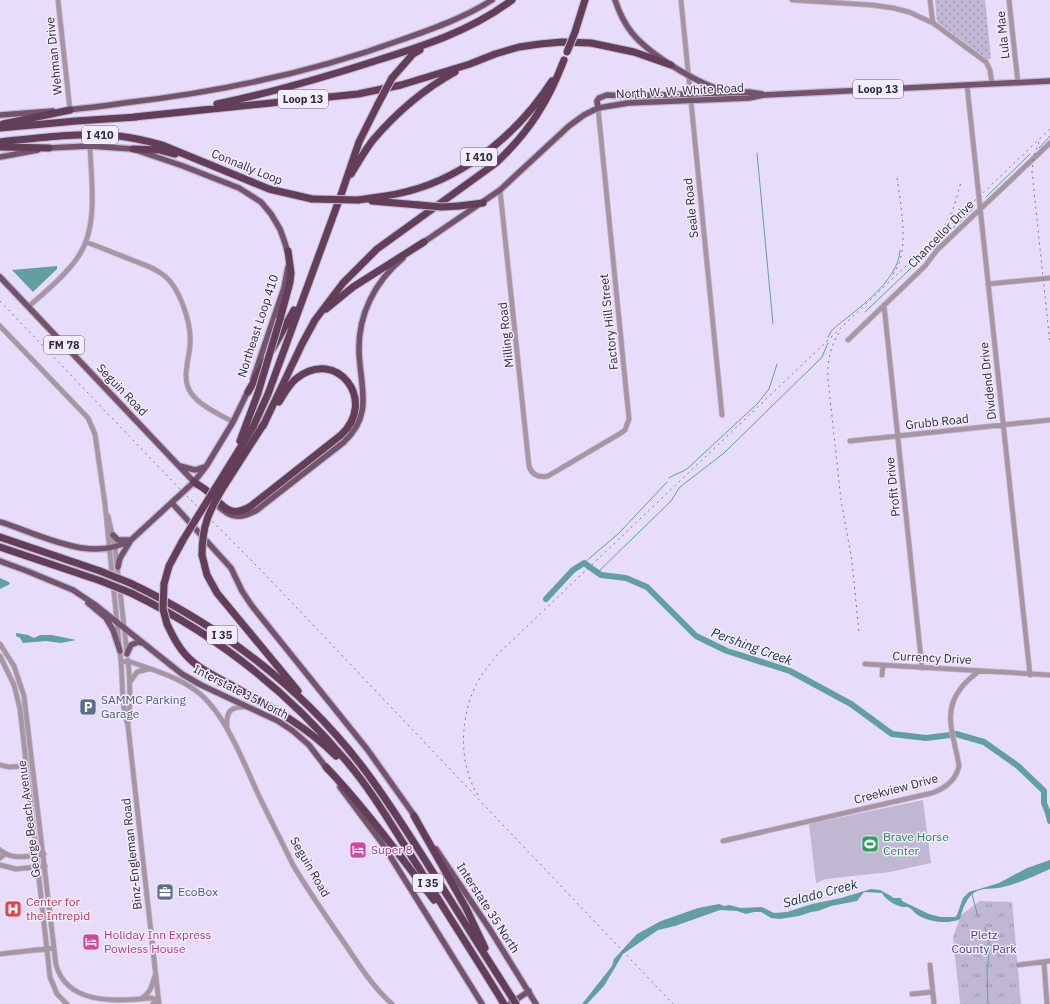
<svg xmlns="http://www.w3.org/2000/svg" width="1050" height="1004" viewBox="0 0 1050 1004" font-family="'IBM Plex Sans',sans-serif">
	<defs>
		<pattern id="grass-dots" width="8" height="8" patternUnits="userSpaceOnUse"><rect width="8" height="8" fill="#c0b7d3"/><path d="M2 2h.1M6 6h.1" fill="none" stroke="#9c95ac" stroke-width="1.8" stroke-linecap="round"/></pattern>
		<pattern id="park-tufts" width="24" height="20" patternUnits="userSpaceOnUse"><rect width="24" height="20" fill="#c0b7d3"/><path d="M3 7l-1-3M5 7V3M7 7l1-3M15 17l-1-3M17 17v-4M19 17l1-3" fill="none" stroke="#9c95ac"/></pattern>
	</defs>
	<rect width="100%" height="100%" fill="#e7ddfb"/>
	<path fill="url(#grass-dots)" d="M935 0H985L991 59H987L937 22Z"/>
	<path fill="url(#park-tufts)" d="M980 901 1012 902 1021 1004H960L953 937 961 915Z"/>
	<path fill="#c0b7d3" d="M923 800 931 863 890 872 826 879 816 883 809 824Z"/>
	<path fill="#619fa1" d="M57 266V269L33 292 12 270Z
		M0 578 9 582 10 584 0 589Z
		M16 633 28 635 34 638 40 635H52L76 640 61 643 46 641 23 643 20 638 16 636Z
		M1050 860V869C1035 876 1019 883 1003 887 994 890 984 887 975 892 967 896 962 910 960 919 948 925 926 922 915 913 913 911 912 909 908 907 906 907 904 907 902 907 894 905 885 899 882 893L864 892 857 901 831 906 818 911 811 912 799 916 780 919 771 918 761 912H754L746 914 737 911 720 910 675 926 658 930 623 954 604 986 587 1004H582L612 966 614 959 637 934 661 921 698 908 719 904 724 906 729 905 741 908 762 907 774 913 787 912 812 904 841 898 871 889 880 890 891 896 893 898H901L902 901 929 914 941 917H955L957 915 963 898 969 892 999 883 1027 868Z"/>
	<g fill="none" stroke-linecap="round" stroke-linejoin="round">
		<path stroke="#619fa1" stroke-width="1" d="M1039 148 1050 136
			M757 153 773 324
			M986 197 1030 154
			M865 312 974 208
			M828 337 832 330C854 311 899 282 900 250
			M669 478C676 473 682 473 688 468L758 403 769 389 777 364
			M584 563 619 533 667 482
			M597 573 671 501 680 487 724 453 814 365 822 357 828 343
			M972 894 978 917
			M984 927C993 942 988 956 987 973 987 983 988 994 988 1004"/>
		<path stroke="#619fa1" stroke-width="6" d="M546 599 573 570 584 563 601 575 626 578 647 587 696 636 727 651 790 671 851 704 892 734 926 738 950 735
			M956 734 984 742 1018 766 1044 791V803L1048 813 1050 821"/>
		<g stroke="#c2b9d4" stroke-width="6">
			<path id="minor" d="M58 0 70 110
				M681 0 722 415
				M792 0 872 5 893 8 909 12 933 23 986 62 990 70 992 84
				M930 0 933 23
				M1009 0 1018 83
				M967 85 1030 675
				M500 190 529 466C532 475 539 478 548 476L621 433 625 430 629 419 598 108
				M86 242C102 248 117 254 132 260 142 264 153 267 162 274 180 286 192 325 190 345 189 360 181 379 191 393 200 406 219 414 233 422
				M988 284 1050 278
				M884 305 922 668
				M28 307C45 292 65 276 78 257 99 227 91 181 90 146
				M0 326 88 418 95 434 105 504 121 662C123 683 121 705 128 726L159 1004
				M848 340 925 266 937 250 1050 143
				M850 441 1050 420
				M108 516 115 547 127 653
				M0 644 14 666 24 696 56 965C67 1004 114 1002 151 998L158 1000
				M0 656 14 685 20 709 50 977 57 994 67 1004
				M128 660C130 681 131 703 128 724
				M121 662 128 661C150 669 176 676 195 690 225 711 244 764 259 796 270 819 282 842 293 865 309 892 327 918 345 944 359 965 373 987 392 1004
				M865 664 1050 675
				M882 675 883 665
				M130 682 137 672 148 669
				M227 727C226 712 230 706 246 707
				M0 765 9 767 26 766
				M723 841 932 793C946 788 956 780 959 766 955 738 941 713 961 688 966 681 973 676 979 671
				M0 850C13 861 28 856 44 854
				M0 858 5 854
				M0 865 16 869 45 866
				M0 954 54 948
				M1044 963 1047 1004
				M930 965 934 1004
				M1018 965 1050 961
				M912 994 932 992
				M142 998C151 993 152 984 155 976
				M153 1004 158 1000"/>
		</g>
		<g stroke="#c2b9d4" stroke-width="8">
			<path id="major" d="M615 0C619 12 624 23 632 33 650 55 698 84 725 91
				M598 108 597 101 599 98 607 95 630 96 749 92 762 94
				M67 110C86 108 105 106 124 103 219 92 311 73 401 40 432 29 464 18 492 0
				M0 115 53 111
				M47 148 90 146 133 149 183 166 239 188 261 202 271 214 280 229 285 243 288 254
				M0 157 38 150
				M421 244 500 190 569 126 584 115 598 108 628 103 749 98 764 95 1050 81
				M0 277 197 485
				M253 379 284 288 288 267
				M180 466 195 470 204 467
				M172 503 231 568 242 591 252 606 367 749 416 818
				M217 505C231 519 241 519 257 510L344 442C374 414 360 387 359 351 358 315 375 281 403 258
				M0 522C40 534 91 564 131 540L194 482 207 465 233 422 249 389
				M113 535 118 540H129
				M0 561 27 571 73 590 94 604 182 674 201 685 278 721 293 731 309 745 328 770
				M118 567 120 558 131 540
				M88 603 106 618 113 630 120 651
				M127 654 131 645 138 642 142 643
				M340 787 382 843 482 1004
				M436 849 489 928 536 1004
				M510 1004 529 991"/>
		</g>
		<g stroke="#c2b9d4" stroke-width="9">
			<path id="highway" d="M575 32 585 0
				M392 78 413 54 420 50
				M217 104C270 93 322 78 375 61 423 46 471 31 512 0
				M134 117 358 94 401 85 470 64 495 54 519 47 540 44 562 42 591 43 634 52 671 65
				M3 124 70 110
				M0 128 76 121 137 117
				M0 142C38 138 78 132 117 136 132 137 147 141 162 145L269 189 312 199
				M0 147 49 148
				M133 149 160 150 175 154
				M351 174C358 163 365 150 373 140 396 113 424 89 455 72
				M358 200C375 197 392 196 409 191 467 176 520 131 552 81
				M372 201 419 205
				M459 206 483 203
				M326 309 353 287 424 242
				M280 319 290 282 291 273 288 251
				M272 350 294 310
				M248 392 266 360
				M263 426 302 344 315 320 343 283 377 249 496 163C529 132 548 102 564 60
				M240 441 258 393
				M194 482C198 485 203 487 207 491 222 504 229 520 251 506L341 435C378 401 337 347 297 378 289 384 284 394 279 402
				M219 482 253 427 268 394 342 192 359 142 378 104
				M224 486 265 422
				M0 537 100 571
				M0 547 101 581
				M202 555 207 575 217 593 298 691
				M130 583C220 626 300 686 361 765 385 796 406 830 427 863 456 909 484 954 513 999
				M164 584 169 566 183 540
				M131 593C215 634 288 691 348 763 375 795 396 833 419 868 447 914 476 958 504 1004
				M167 624C174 639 181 652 193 662 207 674 225 681 240 690 275 709 308 728 336 756
				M326 767C366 809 399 855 434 900
				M414 816 466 908 485 948"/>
		</g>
		<use href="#minor" stroke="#a795a2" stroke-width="4.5"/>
		<use href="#major" stroke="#74546c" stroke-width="5.5"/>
		<use href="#highway" stroke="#623e59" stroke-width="7"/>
		<path stroke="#7e778b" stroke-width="1" stroke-dasharray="2 4" stroke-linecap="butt" d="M1039 142 1034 155 1032 171 1050 344
			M945 225 954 207 961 182
			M893 274C911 252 900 203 897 177
			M0 301 176 485 258 567 673 1004
			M839 333C830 347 827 363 828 379L841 500 852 561 859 633
			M478 795C458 764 460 717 476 685 482 673 490 664 498 654L1050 129"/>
		<g stroke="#c2b9d4" stroke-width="9" stroke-linecap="butt">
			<path id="highway-bridge" d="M567 52 575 32
				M378 104 392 78
				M312 199 358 200
				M419 205 442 207 459 206
				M258 393 280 319
				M183 540 219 482
				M202 555C202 525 209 511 224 486
				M100 571 130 583
				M101 581 131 593
				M164 584 163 609 167 624
				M513 999 516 1004"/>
		</g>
		<use href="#highway-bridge" stroke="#623e59" stroke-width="7"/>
	</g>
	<defs>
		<g id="parking-square" transform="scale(0.9)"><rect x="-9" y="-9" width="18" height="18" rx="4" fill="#5c6f8a" stroke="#f2ecff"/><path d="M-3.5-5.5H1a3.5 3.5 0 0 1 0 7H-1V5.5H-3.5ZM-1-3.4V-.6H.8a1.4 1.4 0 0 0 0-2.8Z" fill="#fff"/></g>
		<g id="stadium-square" transform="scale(0.9)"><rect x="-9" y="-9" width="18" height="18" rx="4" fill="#2e9e5b" stroke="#f2ecff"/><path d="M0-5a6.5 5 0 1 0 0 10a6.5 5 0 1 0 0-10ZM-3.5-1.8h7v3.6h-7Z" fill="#fff"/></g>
		<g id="hotel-square" transform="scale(0.9)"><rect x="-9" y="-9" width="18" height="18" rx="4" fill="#d1479c" stroke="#f2ecff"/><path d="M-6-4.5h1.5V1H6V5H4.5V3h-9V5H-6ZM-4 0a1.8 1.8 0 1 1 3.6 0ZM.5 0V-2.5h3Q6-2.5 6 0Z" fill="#fff"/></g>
		<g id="office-square" transform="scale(0.9)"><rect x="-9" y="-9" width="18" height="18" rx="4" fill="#5c6f8a" stroke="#f2ecff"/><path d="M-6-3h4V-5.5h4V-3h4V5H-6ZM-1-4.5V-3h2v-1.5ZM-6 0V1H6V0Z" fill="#fff"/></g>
		<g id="hospital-square" transform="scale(0.9)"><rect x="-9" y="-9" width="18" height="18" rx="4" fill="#e0444e" stroke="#f2ecff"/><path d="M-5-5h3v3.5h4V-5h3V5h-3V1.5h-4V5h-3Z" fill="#fff"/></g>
	</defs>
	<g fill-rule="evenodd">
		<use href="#parking-square" x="88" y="707"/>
		<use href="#stadium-square" x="870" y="844"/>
		<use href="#hotel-square" x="358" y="850"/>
		<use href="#office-square" x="165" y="892"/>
		<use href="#hospital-square" x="13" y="909"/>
		<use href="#hotel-square" x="91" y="942"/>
	</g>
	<g text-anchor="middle" stroke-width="3" stroke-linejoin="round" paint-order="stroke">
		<g fill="#f2ecff" stroke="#6a6573" stroke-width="1">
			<rect x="853" y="80" width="50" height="18" rx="3"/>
			<rect x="278" y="90" width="50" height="18" rx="3"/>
			<rect x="82" y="126" width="36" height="18" rx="3"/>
			<rect x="461" y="148" width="36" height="18" rx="3"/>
			<rect x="44" y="336" width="40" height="18" rx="3"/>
			<rect x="207" y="626" width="30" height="18" rx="3"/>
			<rect x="413" y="874" width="30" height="18" rx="3"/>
		</g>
		<g font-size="11" font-weight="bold" fill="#2f2b37">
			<text x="878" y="93">Loop 13</text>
			<text x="303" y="103">Loop 13</text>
			<text x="100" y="139">I 410</text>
			<text x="479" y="161">I 410</text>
			<text x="64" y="349">FM 78</text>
			<text x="222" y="639">I 35</text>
			<text x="428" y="887">I 35</text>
		</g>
		<g font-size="12" fill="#2f2b37" stroke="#f2ecff">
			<text transform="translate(1003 35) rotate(-96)" y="4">Lula Mae</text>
			<text transform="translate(54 56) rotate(-96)" y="4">Wehman Drive</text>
			<text transform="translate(680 91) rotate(-3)" y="4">North W. W. White Road</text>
			<text transform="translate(247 167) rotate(22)" y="4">Connally Loop</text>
			<text transform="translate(691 208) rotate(-96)" y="4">Seale Road</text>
			<text transform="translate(941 234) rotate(-46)" y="4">Chancellor Drive</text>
			<text transform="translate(609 322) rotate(-96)" y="4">Factory Hill Street</text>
			<text transform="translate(258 326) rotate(-72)" y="4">Northeast Loop 410</text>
			<text transform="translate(506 335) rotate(-96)" y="4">Milling Road</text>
			<text transform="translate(988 381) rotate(-96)" y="4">Dividend Drive</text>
			<text transform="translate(122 390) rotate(46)" y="4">Seguin Road</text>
			<text transform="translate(937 422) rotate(-6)" y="4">Grubb Road</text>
			<text transform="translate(893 487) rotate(-96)" y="4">Profit Drive</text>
			<text transform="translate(932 658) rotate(3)" y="4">Currency Drive</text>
			<text transform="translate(241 692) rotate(27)" y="4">Interstate 35 North</text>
			<text transform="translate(896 789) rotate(-15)" y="4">Creekview Drive</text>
			<text transform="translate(29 819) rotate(-97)" y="4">George Beach Avenue</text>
			<text transform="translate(132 854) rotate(-96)" y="4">Binz-Engleman Road</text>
			<text transform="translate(310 867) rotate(60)" y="4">Seguin Road</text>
			<text transform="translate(488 908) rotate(57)" y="4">Interstate 35 North</text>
		</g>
		<g font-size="12" fill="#4e5e75" stroke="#f2ecff" text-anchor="start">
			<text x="101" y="704">SAMMC Parking<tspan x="101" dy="14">Garage</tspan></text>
			<text x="178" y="896">EcoBox</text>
		</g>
		<g font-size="12" fill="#27864d" stroke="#f2ecff" text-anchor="start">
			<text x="883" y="841">Brave Horse<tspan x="883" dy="14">Center</tspan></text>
		</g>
		<g font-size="12" fill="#b23c85" stroke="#f2ecff" text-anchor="start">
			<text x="371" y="854">Super 8</text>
			<text x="104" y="939">Holiday Inn Express<tspan x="104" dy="14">Powless House</tspan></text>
		</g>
		<g font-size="12" fill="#be3a42" stroke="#f2ecff" text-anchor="start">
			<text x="26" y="906">Center for<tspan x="26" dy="14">the Intrepid</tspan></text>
		</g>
		<g font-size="12" fill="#533d76" stroke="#f2ecff">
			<text x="984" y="939">Pletz<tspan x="984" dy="14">County Park</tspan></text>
		</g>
		<g font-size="13" font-style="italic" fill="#113233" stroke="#f2ecff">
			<text transform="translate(752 646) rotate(20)" y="5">Pershing Creek</text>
			<text transform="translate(820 893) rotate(-15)" y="5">Salado Creek</text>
		</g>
	</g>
</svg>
